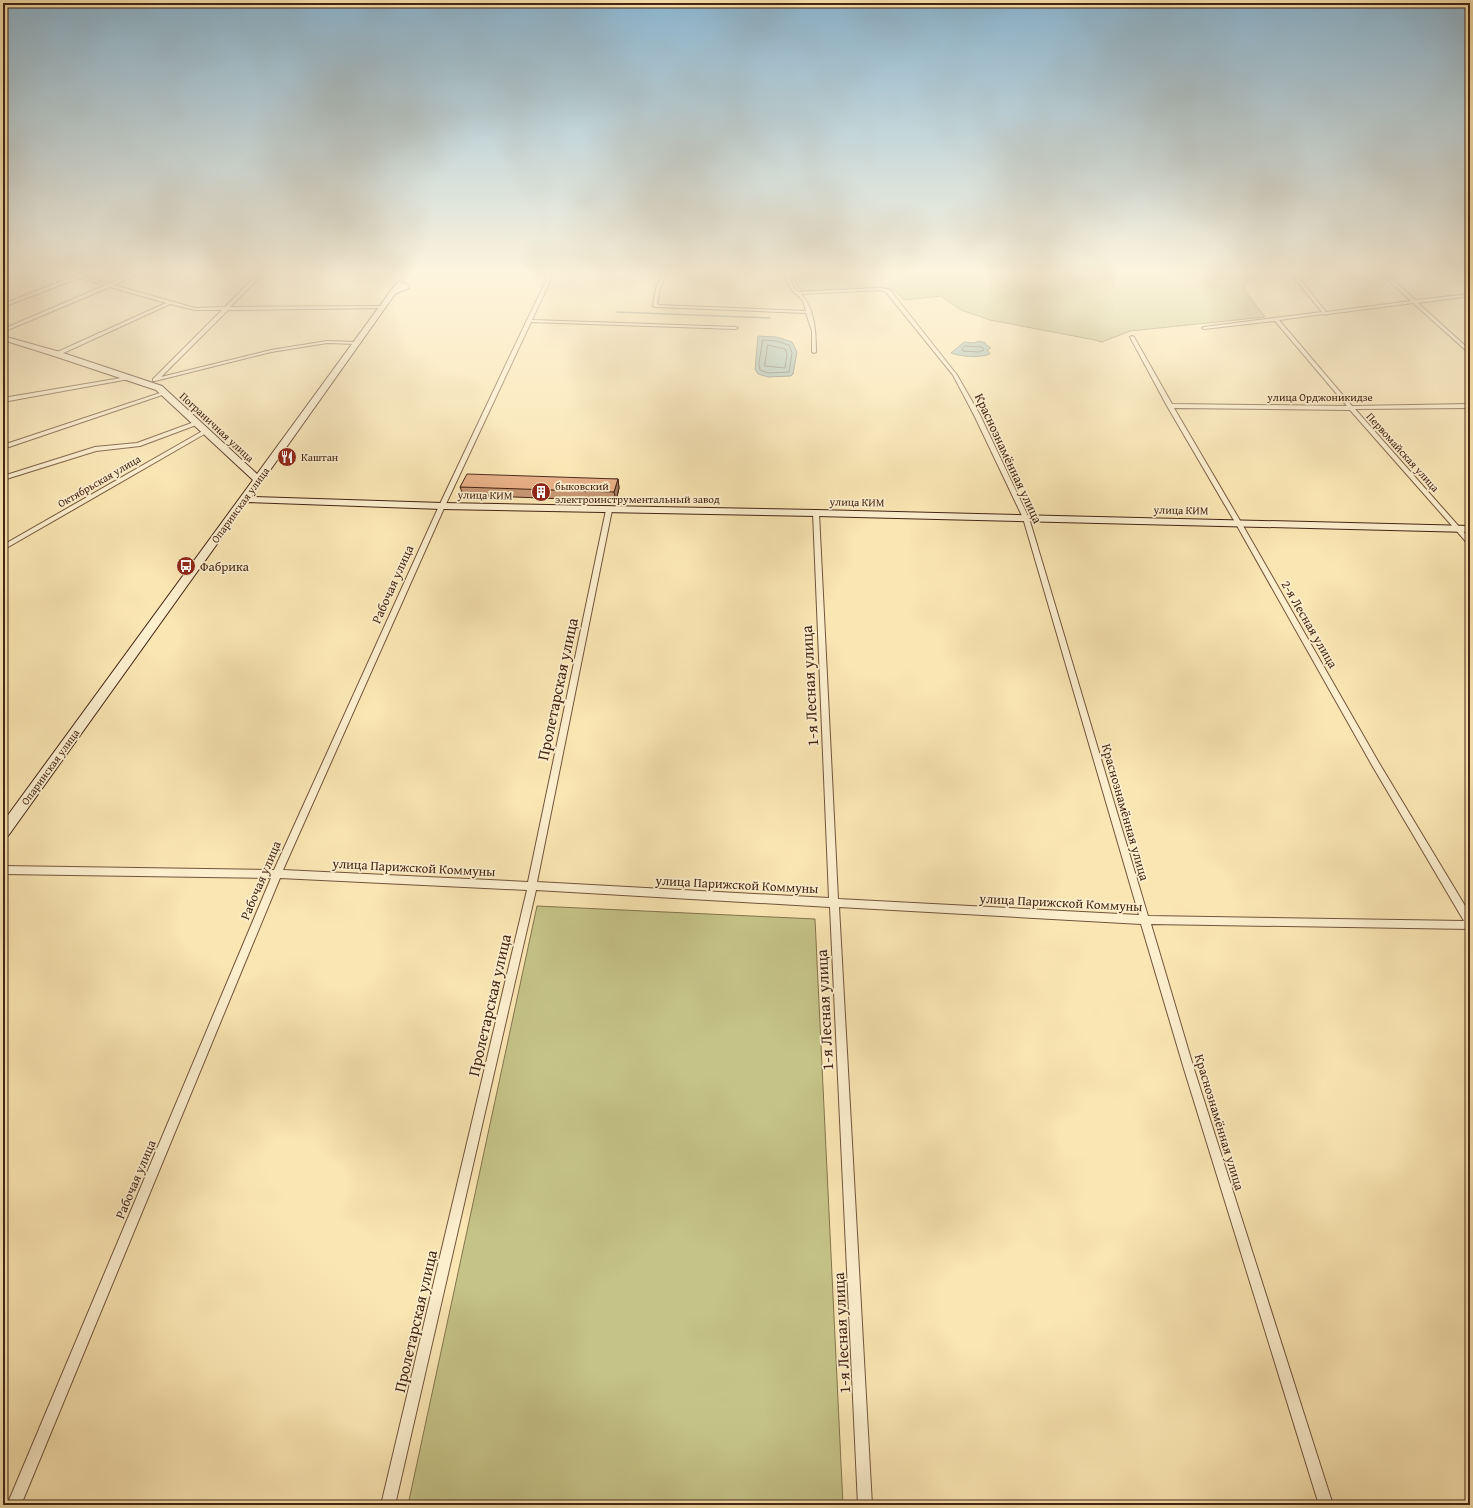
<svg xmlns="http://www.w3.org/2000/svg" width="1473" height="1508" viewBox="0 0 1473 1508" font-family="'Gentium Book Plus',serif">
	<rect width="100%" height="100%" fill="#fae6b3"/>
	<filter id="stains"><feTurbulence type="fractalNoise" baseFrequency=".005" numOctaves="4"/><feColorMatrix values="0 0 0 0 .2 0 0 0 0 .09 0 0 0 0 .02 0 0 0 .5 -.17"/></filter>
	<radialGradient id="worn" r=".72"><stop offset=".6" stop-color="#630" stop-opacity="0"/><stop offset="1" stop-color="#630" stop-opacity=".3"/></radialGradient>
	<path fill="#c5c388" stroke="#84744e" d="M791 274H1257L1243 288 1265 317 1130 331 1102 342 1095 340 990 320 961 310 941 296 904 300 895 291 884 287 802 291 797 286Z
		M537 906 815 919 843 1505H408Z"/>
	<path fill="#a2bdb7" stroke="#7c8075" d="M758 336 777 337 792 342 797 352 793 374 791 376 768 377 758 374 755 369Z
		M979 341 986 343 985 344 991 348 987 350 990 354C980 358 962 357 951 353L964 342 974 343Z"/>
	<g fill="none" stroke-linecap="round" stroke-linejoin="round">
		<path stroke="#737065" stroke-width="1" d="M763 340 776 341 789 345 792 353 789 372 768 373 760 370 759 364Z
			M768 345 785 349 787 354 785 368 765 366Z
			M965 346 982 347 984 350 979 352 963 351 962 349Z"/>
		<path stroke="#7c8075" stroke-width="1.5" d="M617 312 770 318"/>
		<g stroke="#72543b" stroke-width="2">
			<path id="street" d="M84 274 83 276 109 284 131 274H138L114 285 195 308 225 307 258 274H263L230 307 383 306 385 307 383 308 228 310 161 377 271 350 327 341 356 342 358 343 356 344 327 343 271 352 155 381H153V379L222 310H195L170 304 59 355H55V353L166 303 110 287 3 332V329L106 285 79 278 3 307V304L77 275Z
				M403 274H407L398 287H396Z
				M546 274H550V281L532 320 736 327 738 328 736 329 531 322 445 506 283 870 528 882 606 510 609 508 612 510 537 882 829 898 813 513 816 511 819 513 838 899 1139 915 1023 518 974 415 953 375 886 292 881 290 801 294C815 309 816 333 816 352L814 353 812 352V331L806 313 655 307 653 306 656 288 663 274H667L660 288 657 305 806 311 803 301 791 289 784 274H788L794 288 798 292 881 288 890 290 957 375 980 415 1029 518 1148 916 1464 921 1373 767 1236 524 1167 406 1130 337 1132 336 1134 337 1172 404 1347 406 1275 321 1204 329 1202 328 1204 327 1322 312 1291 274H1296L1326 312 1411 301 1382 274H1387L1415 300 1470 294V296L1418 303 1470 350V354L1413 303 1328 314 1326 315 1324 314 1279 320 1352 406 1470 404V408L1355 409 1470 539V545L1468 544 1350 410 1174 408 1242 524 1379 763 1470 914V929L1151 924 1194 1069 1333 1505H1319L1184 1069 1141 924 839 907 872 1505H858L830 907 536 890 395 1505H381L527 890 280 878 21 1505H7L271 878 3 874V866L274 870 439 506 526 322V321L527 320 546 281Z
				M127 377 129 378V379L3 402V398Z
				M163 392 168 393 3 449V445Z
				M197 421 199 422V424L140 446 96 451 3 480V476L95 447 137 443Z
				M206 429 209 431 208 432 3 550V545Z"/>
		</g>
		<g stroke="#442413" stroke-width="2">
			<path id="secondary" d="M404 283 409 286V288L395 294 251 497 442 503 816 510 1470 526V532L816 516 442 509 247 502 8 836 3 837V822L253 480 156 390 54 356 3 340V336L60 352 162 386 257 474 395 285Z"/>
		</g>
		<use href="#street" fill="#fcefce" fill-rule="evenodd"/>
		<use href="#secondary" fill="#fcefce" fill-rule="evenodd"/>
	</g>
	<path fill="#c79673" stroke="#442413" d="M618 479 619 488 616 501 463 495 460 487Z"/>
	<path fill="#a27a5e" stroke="#442413" d="M618 479 619 488 616 501 614 492Z"/>
	<path fill="#e7af86" stroke="#442413" d="M467 474 618 479 614 492 460 487Z"/>
	<linearGradient id="sky" x2="0" y2="1"><stop stop-color="#8cb8d4"/><stop offset="0.56" stop-color="#fdf4dd"/><stop offset="1" stop-color="#fdf4dd" stop-opacity="0"/></linearGradient>
	<rect width="1473" height="486" fill="url(#sky)"/>
	<defs>
		<g id="restaurant-disc" transform="scale(1)"><circle r="9.5" fill="#8f2418" stroke="#fcefce"/><path d="M-5-6h1v4h1v-4h1v4h1v-4h1v5L-1.5 .5V6h-2V.5L-5-1ZM5-6V6H3V1.5H1.5Q1.5-4 5-6Z" fill="#fff"/></g>
		<g id="building-disc" transform="scale(1)"><circle r="9.5" fill="#8f2418" stroke="#fcefce"/><path d="M-4-6H4V6H1V3H-1V6H-4ZM-2.5-4.3h1.7v1.8h-1.7ZM.8-4.3h1.7v1.8H.8ZM-2.5-1h1.7V.8h-1.7ZM.8-1h1.7V.8H.8Z" fill="#fff"/></g>
		<g id="bus-disc" transform="scale(1)"><circle r="9.5" fill="#8f2418" stroke="#fcefce"/><path d="M-5-6H5V4H4V6H2V4H-2V6H-4V4H-5ZM-3.5-4V0h7V-4ZM-3.5 1.2v1.5H-2V1.2ZM2 1.2v1.5H3.5V1.2Z" fill="#fff"/></g>
	</defs>
	<g fill-rule="evenodd">
		<use href="#restaurant-disc" x="287" y="457"/>
		<use href="#building-disc" x="541" y="492"/>
		<use href="#bus-disc" x="186" y="566"/>
	</g>
	<g text-anchor="middle" stroke-width="3.5" stroke-linejoin="round" paint-order="stroke">
		<g font-size="11" fill="#442413" stroke="#fcefce">
			<text x="1320" y="401">улица Орджоникидзе</text>
			<text transform="translate(217 427) rotate(43)" y="4">Пограничная улица</text>
			<text transform="translate(1403 452) rotate(48)" y="4">Первомайская улица</text>
			<text transform="translate(99 481) rotate(-30)" y="4">Октябрьская улица</text>
			<text transform="translate(485 495) rotate(1)" y="4">улица КИМ</text>
			<text transform="translate(857 502) rotate(1)" y="4">улица КИМ</text>
			<text transform="translate(240 505) rotate(-54)" y="4">Опаринская улица</text>
			<text transform="translate(1181 510) rotate(1)" y="4">улица КИМ</text>
			<text transform="translate(50 767) rotate(-54)" y="4">Опаринская улица</text>
		</g>
		<g font-size="11" fill="#442413" stroke="#fcefce" text-anchor="start">
			<text x="301" y="461">Каштан</text>
			<text x="555" y="490">быковский<tspan x="555" dy="13">электроинструментальный завод</tspan></text>
		</g>
		<g font-size="13" fill="#442413" stroke="#fcefce">
			<text transform="translate(1009 458) rotate(65)" y="5">Краснознамённая улица</text>
			<text transform="translate(392 584) rotate(-66)" y="5">Рабочая улица</text>
			<text transform="translate(1310 624) rotate(60)" y="5">2-я Лесная улица</text>
			<text transform="translate(1126 812) rotate(74)" y="5">Краснознамённая улица</text>
			<text transform="translate(414 867) rotate(3)" y="5">улица Парижской Коммуны</text>
			<text transform="translate(260 880) rotate(-67)" y="5">Рабочая улица</text>
			<text transform="translate(737 884) rotate(3)" y="5">улица Парижской Коммуны</text>
			<text transform="translate(1061 902) rotate(3)" y="5">улица Парижской Коммуны</text>
			<text transform="translate(1220 1122) rotate(73)" y="5">Краснознамённая улица</text>
			<text transform="translate(135 1179) rotate(-67)" y="5">Рабочая улица</text>
		</g>
		<g font-size="13" fill="#442413" stroke="#fcefce" text-anchor="start">
			<text x="200" y="571">Фабрика</text>
		</g>
		<g font-size="16" fill="#442413" stroke="#fcefce">
			<text transform="translate(809 686) rotate(-93)" y="6">1-я Лесная улица</text>
			<text transform="translate(557 689) rotate(-78)" y="6">Пролетарская улица</text>
			<text transform="translate(489 1005) rotate(-77)" y="6">Пролетарская улица</text>
			<text transform="translate(824 1010) rotate(-93)" y="6">1-я Лесная улица</text>
			<text transform="translate(415 1321) rotate(-77)" y="6">Пролетарская улица</text>
			<text transform="translate(841 1333) rotate(-93)" y="6">1-я Лесная улица</text>
		</g>
	</g>
	<rect width="1473" height="1508" fill="none" stroke="#fae6b3" stroke-width="16"/>
	<rect x="4" y="4" width="1465" height="1500" fill="none" stroke="#442413" stroke-width="2"/>
	<rect x="8" y="8" width="1457" height="1492" fill="none" stroke="#442413"/>
	<rect width="100%" height="100%" filter="url(#stains)"/>
	<rect width="100%" height="100%" fill="url(#worn)"/>
</svg>
